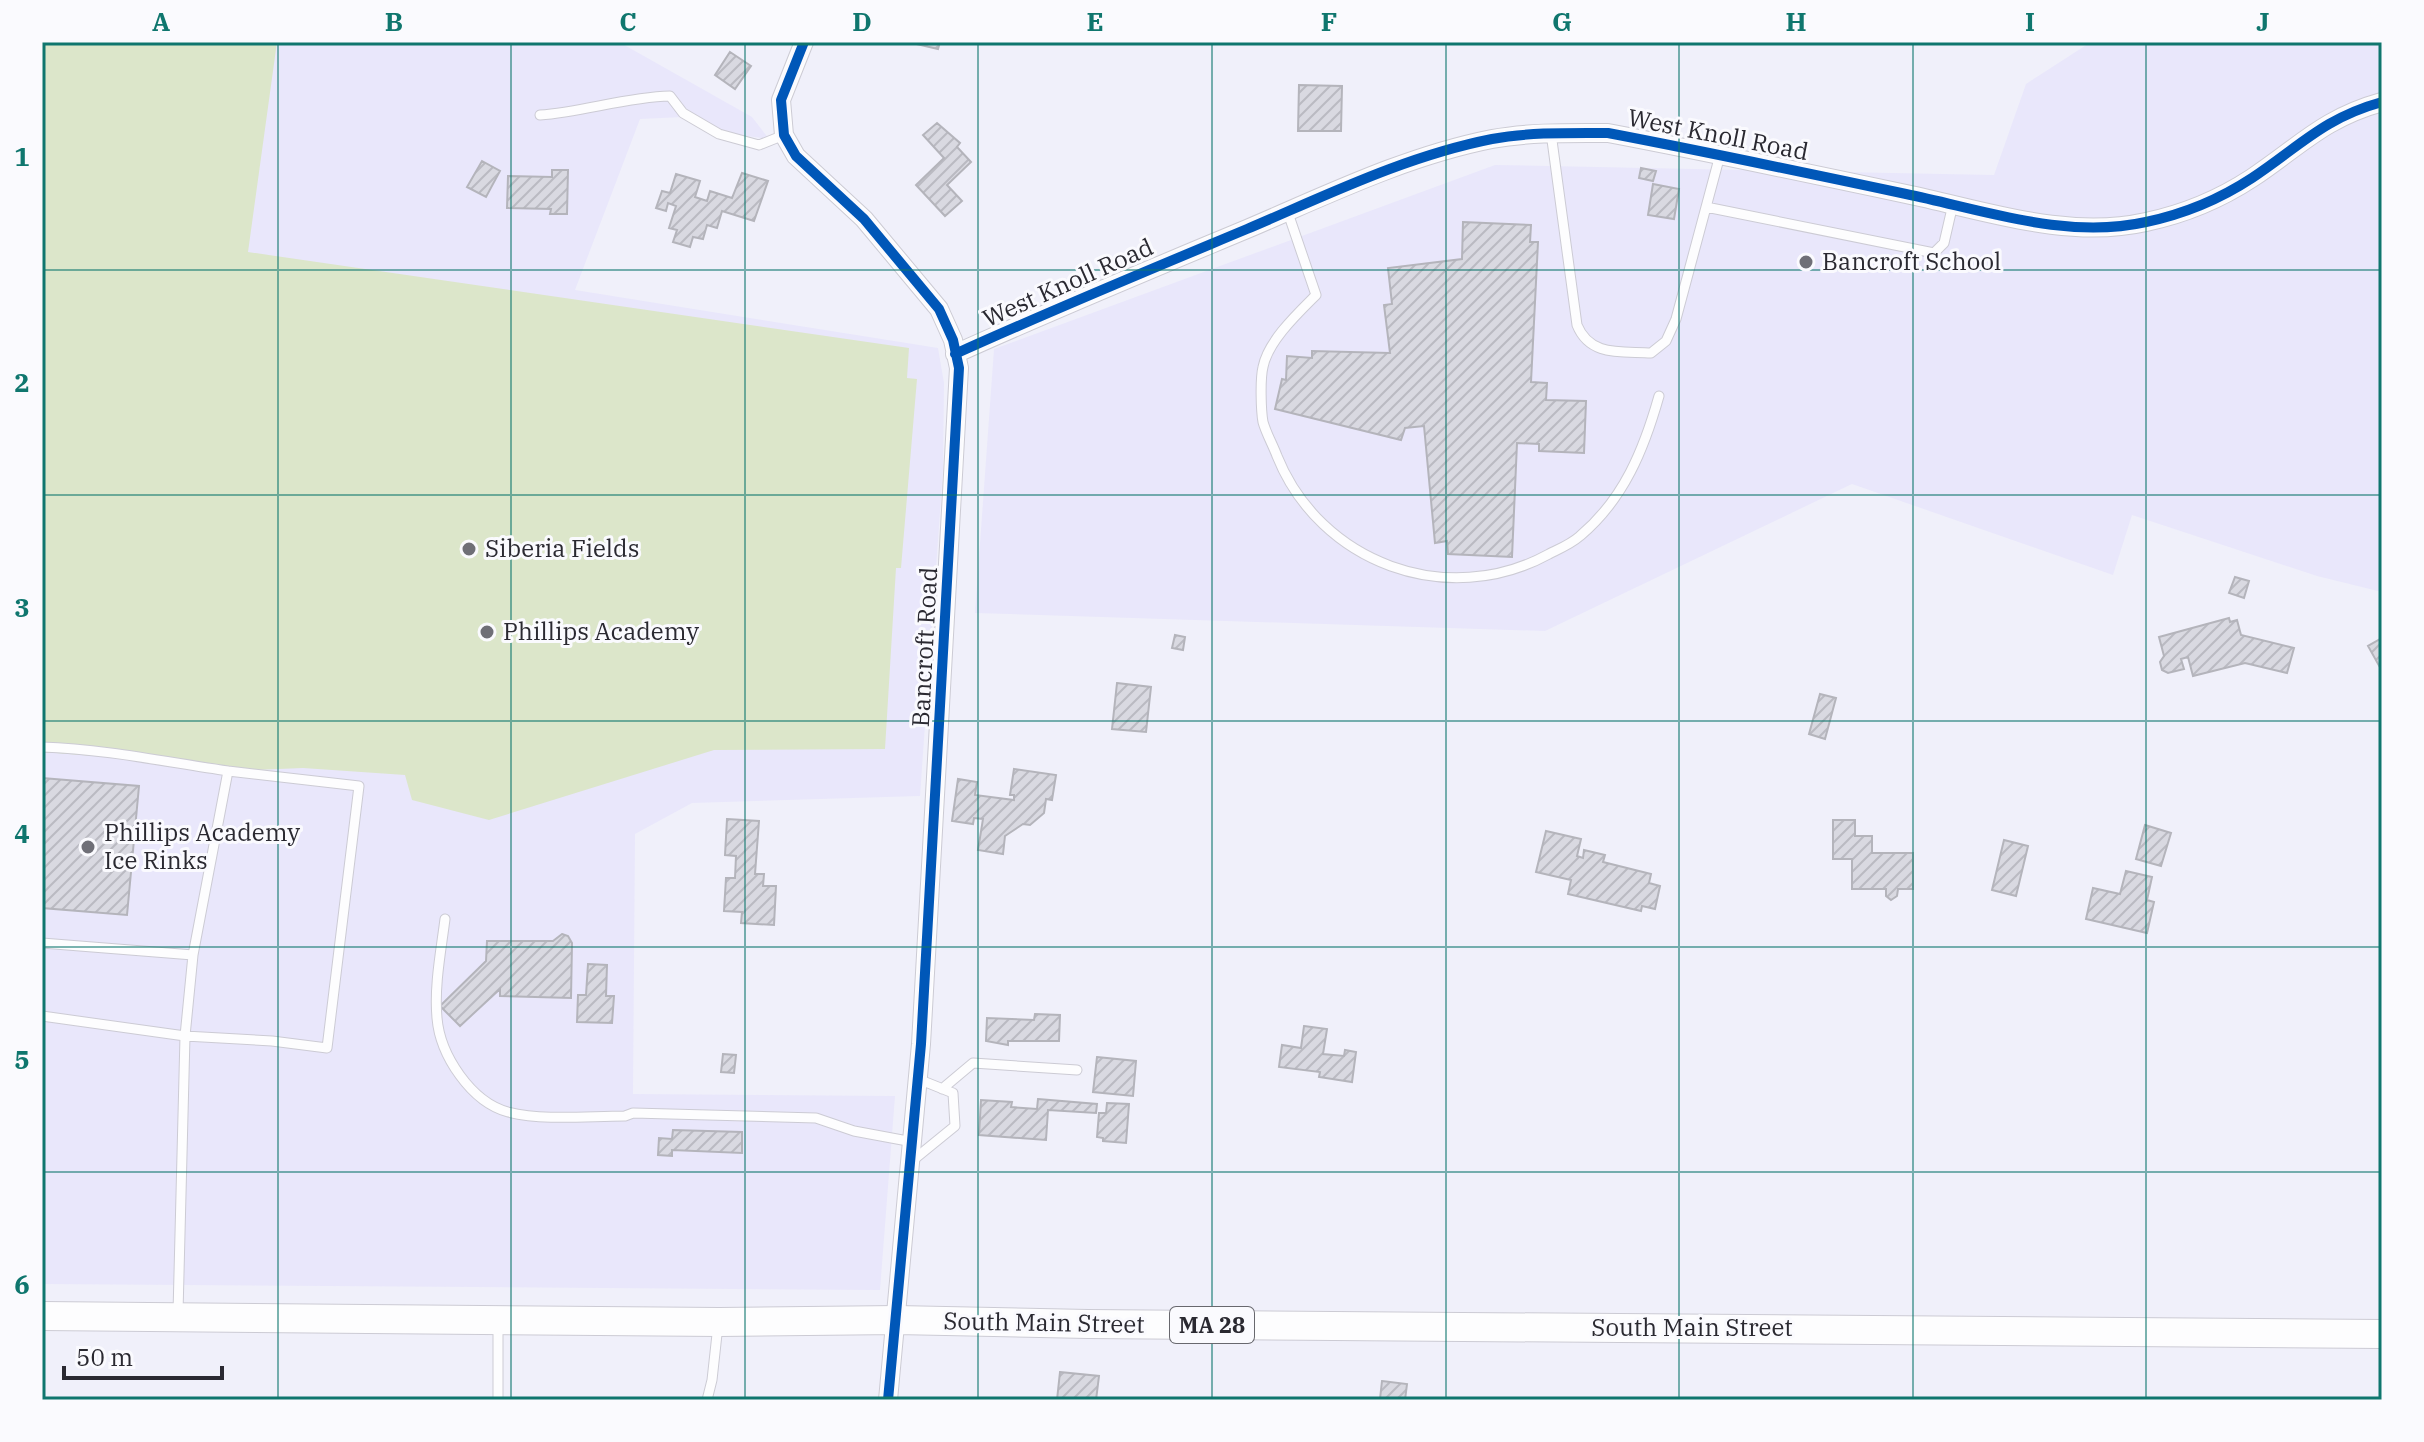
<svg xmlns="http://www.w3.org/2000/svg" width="2424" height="1442" viewBox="0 0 2424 1442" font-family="'IBM Plex Serif',serif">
	<defs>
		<pattern id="building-hatch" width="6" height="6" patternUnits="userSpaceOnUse" patternTransform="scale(2)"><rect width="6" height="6" fill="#d9d9e1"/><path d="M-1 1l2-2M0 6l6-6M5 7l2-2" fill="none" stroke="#babac2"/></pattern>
	</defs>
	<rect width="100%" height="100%" fill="#f0f0fa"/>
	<path fill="#e9e7fb" d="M42 42H619L752 117 769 139 732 134 683 117 640 119 575 290 938 348 944 383 943 469 920 796 692 803 635 834 633 1094 895 1096 880 1290 42 1284Z
		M2091 42H2382V592L2317 576 2132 515 2113 575 1852 484 1545 631 975 613 994 349 1495 165 1994 175 2026 84Z"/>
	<path fill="#dce6ca" d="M42 42H277L248 252 909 348 907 378 917 379 901 568H896L885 749 714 750 489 820 412 800 405 775 303 768 228 771 147 760 42 752Z"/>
	<path fill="url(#building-hatch)" stroke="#b4b4bb" stroke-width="2" d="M908 42H940L938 49Z
		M730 52 751 66 735 89 715 75Z
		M1299 85 1342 86 1341 131H1298Z
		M937 123 960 143 957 147 971 162 947 185 962 201 945 216 916 185 944 158 923 135Z
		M482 161 500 171 486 197 467 187Z
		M1641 168 1656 171 1653 181 1639 178Z
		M552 170H568L567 214H550L551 209 507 208 508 176 552 177Z
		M742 173 768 181 754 221 722 211 717 228 707 225 703 239 693 237 690 247 673 242 677 230 669 228 676 206 668 203 666 211 656 208 662 191 670 193 676 174 700 181 695 197 707 201 710 191 732 198Z
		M1653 184 1679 189 1674 219 1648 215Z
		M1463 222 1531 225 1530 242H1538L1531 382 1547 383 1546 400 1586 401 1584 453 1539 451V444L1517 443 1512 557 1448 554 1447 541 1435 543 1424 426 1405 428 1401 440 1275 409 1282 379 1286 380 1287 356 1312 358V351L1390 353 1384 305 1392 304 1388 268 1462 259Z
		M2235 577 2249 581 2244 598 2229 593Z
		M2229 618 2230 622 2237 620 2241 635 2294 648 2287 673 2245 663 2193 676 2188 657 2181 659 2184 669 2168 673 2162 670 2160 662 2164 656 2159 637Z
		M1175 635 1185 637 1183 650 1172 648Z
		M2382 638V671L2368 646Z
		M1117 683 1151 687 1146 732 1112 729Z
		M1820 694 1836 698 1825 739 1809 734Z
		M1014 769 1056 775 1052 800 1046 799 1044 813 1030 825 1023 824 1005 836 1003 854 978 850 983 819 974 818 973 824 952 821 958 779 977 782 975 795 1014 800V795H1010Z
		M42 778 139 786 127 915 42 908Z
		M727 819 759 821 755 874H764L763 886H776L774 925 741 923 742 912 724 911 726 878H735L736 856 725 855Z
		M1833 820H1855V836H1872V853H1913V889H1898L1897 896 1891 900 1886 896V889H1852V859H1833Z
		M2145 825 2171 833 2161 866 2136 859Z
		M1546 831 1581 839 1577 856 1583 858 1584 850 1605 855 1603 862 1651 874 1649 883 1660 886 1655 909 1642 906 1641 911 1568 894 1571 880 1536 872Z
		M2004 840 2028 846 2016 896 1992 890Z
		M2126 871 2152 877 2147 900 2154 902 2147 933 2086 919 2093 888 2120 894Z
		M562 934 568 936 572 943 571 998 500 996V989L460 1026 440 1006 486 961 487 941H553Z
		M588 964 607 965 606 996H614L612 1023 577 1022 578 995H586Z
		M1035 1014 1060 1015 1059 1041H1008V1045L986 1041 987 1018 1034 1020Z
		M1304 1026 1327 1029 1323 1054 1344 1056 1345 1050 1356 1052 1352 1082 1319 1077 1320 1072 1279 1067 1282 1045 1301 1048Z
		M723 1054 736 1055 734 1073 721 1072Z
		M1097 1057 1136 1061 1133 1096 1093 1092Z
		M1038 1099 1097 1104 1096 1113 1048 1110 1046 1140 979 1135 981 1100 1012 1102 1011 1107 1037 1109Z
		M1107 1103 1129 1104 1126 1143 1103 1141V1138L1097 1137 1099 1113H1106Z
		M673 1130 742 1132V1153L672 1150V1156L658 1155 659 1138 672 1139Z
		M1060 1372 1099 1376 1096 1400H1057Z
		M1382 1381 1407 1384 1405 1400 1380 1399Z"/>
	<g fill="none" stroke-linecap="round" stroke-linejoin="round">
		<g stroke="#cccbd4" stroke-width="11">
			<path id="service" d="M540 115C583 112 626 97 670 96L683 113 719 134 759 145 784 135
				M1551 133 1577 325C1590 357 1621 351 1651 353L1666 341 1676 319 1720 155
				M1706 207 1934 253 1944 243 1953 204
				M1287 210 1316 295C1298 313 1268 341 1263 367 1260 379 1261 411 1263 422 1266 433 1273 445 1277 456 1320 563 1447 610 1549 554 1559 549 1571 544 1580 536 1624 499 1644 449 1659 396
				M42 747C105 749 166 762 228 771L193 955 185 1036 178 1313
				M445 919C441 951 434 986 437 1018 440 1055 471 1102 508 1112 545 1121 587 1116 625 1116L633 1113 816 1118 854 1131 913 1142
				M42 943 193 955
				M42 1016 185 1036 272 1041 327 1048 359 786 228 771
				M942 1089 973 1063 1077 1070
				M912 1161 955 1126 953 1093 918 1079
				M498 1400V1323
				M707 1400 712 1380 718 1325"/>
		</g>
		<g stroke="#cccbd4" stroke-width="20">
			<path id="minor" d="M804 42 781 100 784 135 796 156 864 219 939 309 953 340 959 368 921 1044 888 1400
				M955 354C1052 310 1149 270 1247 229 1327 195 1406 156 1492 139 1530 132 1570 133 1608 133 1708 152 1807 173 1906 194 1984 210 2066 240 2146 222 2184 214 2220 199 2252 178 2300 146 2324 118 2382 102"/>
		</g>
		<g stroke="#cccbd4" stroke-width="30">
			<path id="primary" d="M42 1316 719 1322 897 1320 1088 1324 2382 1334"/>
		</g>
		<use href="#service" stroke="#fdfdfe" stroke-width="9"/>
		<use href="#minor" stroke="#fdfdfe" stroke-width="18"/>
		<use href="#primary" stroke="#fdfdfe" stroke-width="28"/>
		<g stroke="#fafafe" stroke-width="15">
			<path id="cycleway" d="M804 42 781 100 784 135 796 156 864 219 939 309 953 340 959 368 921 1044 888 1400
				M955 354C1052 310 1149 270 1247 229 1327 195 1406 156 1492 139 1530 132 1570 133 1608 133 1708 152 1807 173 1906 194 1984 210 2066 240 2146 222 2184 214 2220 199 2252 178 2300 146 2324 118 2382 102"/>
		</g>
		<use href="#cycleway" stroke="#0057b8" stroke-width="10"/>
	</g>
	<path fill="none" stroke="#0f766e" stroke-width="2" stroke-opacity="0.55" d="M278 42V1400M511 42V1400M745 42V1400M978 42V1400M1212 42V1400M1446 42V1400M1679 42V1400M1913 42V1400M2146 42V1400M42 270H2382M42 495H2382M42 721H2382M42 947H2382M42 1172H2382"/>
	<g fill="#6f6f77" stroke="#fafafe" stroke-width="3">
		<circle cx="1806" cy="262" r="8"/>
		<circle cx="469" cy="549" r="8"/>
		<circle cx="487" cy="632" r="8"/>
		<circle cx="88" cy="847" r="8"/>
	</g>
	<g text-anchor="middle" stroke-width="6" stroke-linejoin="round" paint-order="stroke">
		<rect fill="#fafafe" stroke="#68686e" stroke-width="2" x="1170" y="1307" width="84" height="36" rx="6"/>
		<g font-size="22" font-weight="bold" fill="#2a2931">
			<text x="1212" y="1333">MA 28</text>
		</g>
		<g font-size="24" fill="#2a2931" stroke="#fafafe">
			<text transform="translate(1718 135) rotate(11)" y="8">West Knoll Road</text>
			<text transform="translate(1068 283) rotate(-24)" y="8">West Knoll Road</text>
			<text transform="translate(925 647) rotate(-87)" y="8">Bancroft Road</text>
			<text transform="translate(1044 1323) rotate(1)" y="8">South Main Street</text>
			<text x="1692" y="1336">South Main Street</text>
		</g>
		<g font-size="24" fill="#2a2931" stroke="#fafafe" text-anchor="start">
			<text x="1822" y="270">Bancroft School</text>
			<text x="485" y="557">Siberia Fields</text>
			<text x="503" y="640">Phillips Academy</text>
			<text x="104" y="841">Phillips Academy<tspan x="104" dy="28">Ice Rinks</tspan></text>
		</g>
	</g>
	<rect width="2424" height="1442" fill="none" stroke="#fafafe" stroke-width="88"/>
	<path d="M64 1366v12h158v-12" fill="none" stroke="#2a2931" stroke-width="4"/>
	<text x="76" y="1366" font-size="24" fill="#2a2931" stroke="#fafafe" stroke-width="6" paint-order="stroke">50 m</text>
	<rect x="44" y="44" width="2336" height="1354" fill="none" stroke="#0f766e" stroke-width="3"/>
	<g font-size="26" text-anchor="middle" font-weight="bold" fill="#0f766e">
		<text x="161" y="31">A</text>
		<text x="394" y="31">B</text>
		<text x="628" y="31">C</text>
		<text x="862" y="31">D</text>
		<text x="1095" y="31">E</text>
		<text x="1329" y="31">F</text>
		<text x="1562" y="31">G</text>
		<text x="1796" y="31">H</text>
		<text x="2030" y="31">I</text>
		<text x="2263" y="31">J</text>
		<text x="22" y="166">1</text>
		<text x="22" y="392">2</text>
		<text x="22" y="617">3</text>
		<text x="22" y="843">4</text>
		<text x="22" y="1069">5</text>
		<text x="22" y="1294">6</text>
	</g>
</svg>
